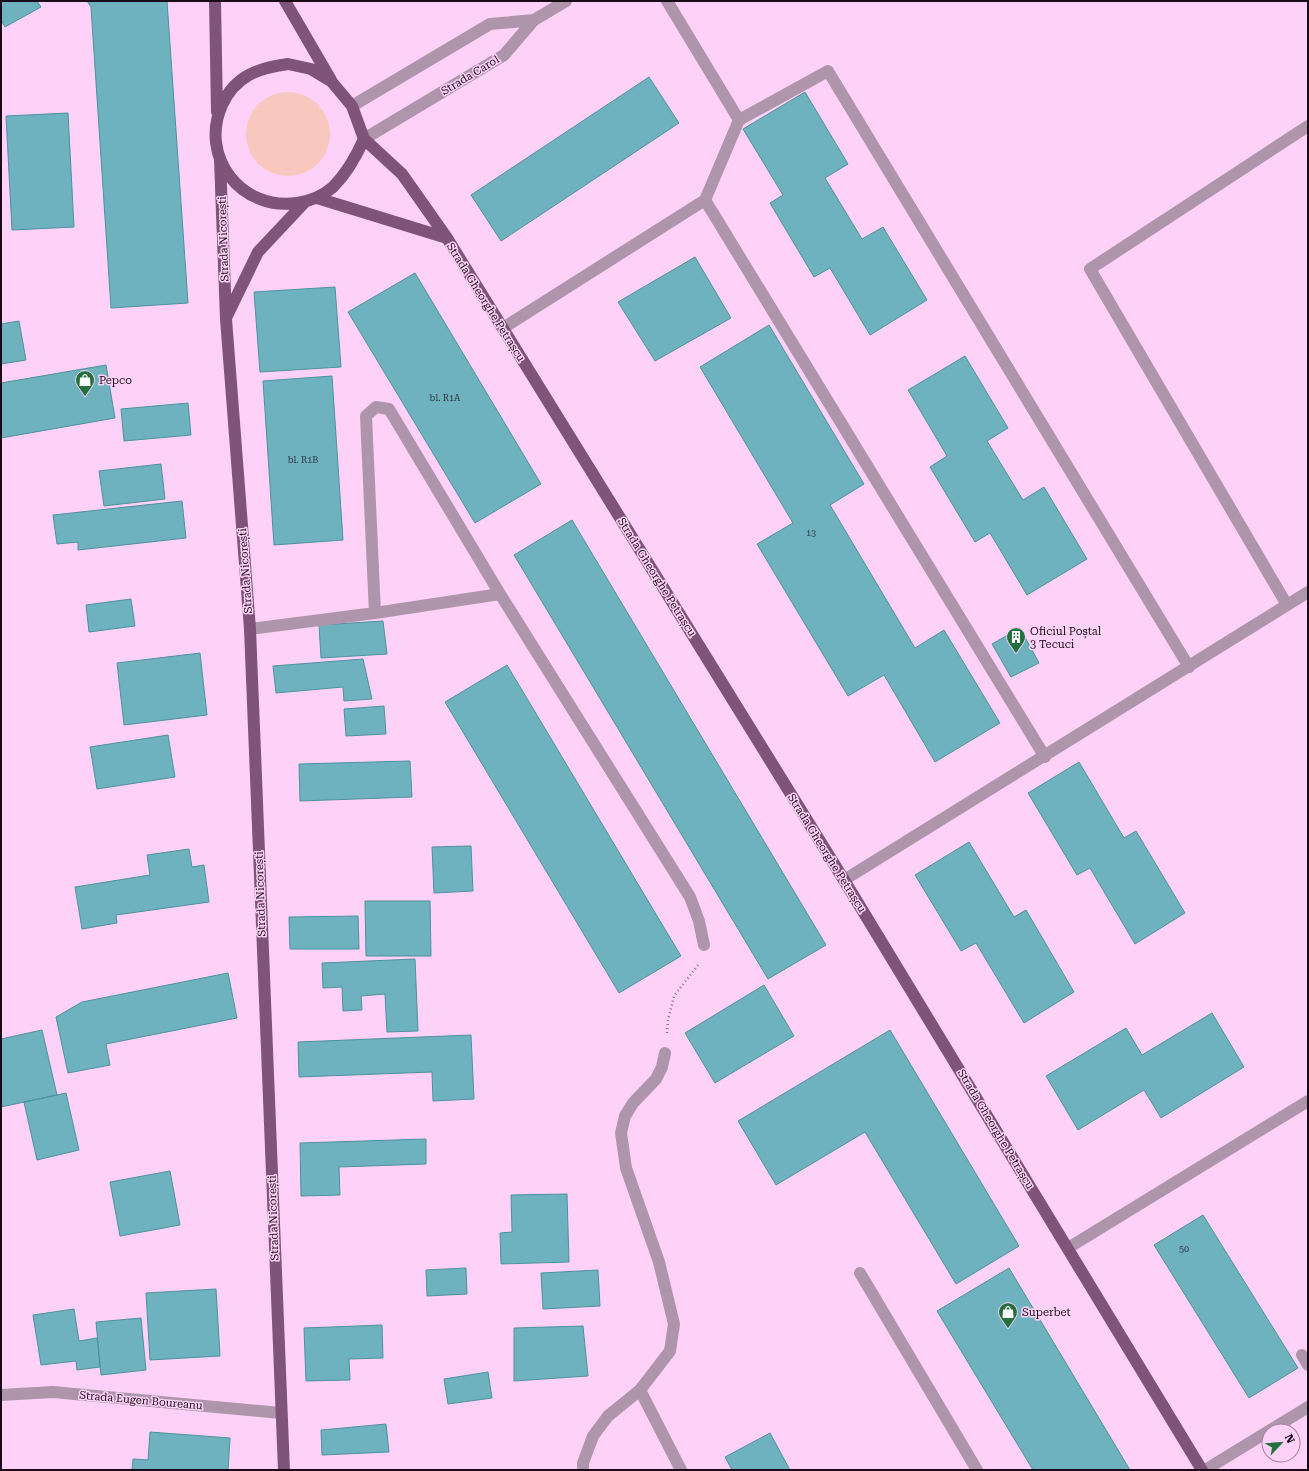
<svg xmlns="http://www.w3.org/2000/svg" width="1309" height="1471" viewBox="0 0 1309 1471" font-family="'Roboto Serif',serif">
	<rect width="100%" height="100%" fill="#fed2f8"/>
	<path fill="#f8c7bd" d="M246 134a42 42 0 1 1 84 0a42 42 0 1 1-84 0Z"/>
	<path fill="#6fb2bf" stroke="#4e919d" d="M1 1H37L41 7 5 27 1 20Z
		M87 1H167L188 303 111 308 91 7Z
		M649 77 679 123 501 241 471 195Z
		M805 92 848 164 825 178 862 239 883 227 927 300 870 335 830 268 814 277 770 203 783 195 743 129Z
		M68 113 74 227 12 230 6 116Z
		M695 257 731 318 655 361 618 302Z
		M415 273 541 484 475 523 348 312Z
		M335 287 341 367 260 372 254 292Z
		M19 321 26 360 1 364V324Z
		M769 325 864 484 830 505 915 648 944 630 1000 723 935 762 884 675 848 696 757 544 793 523 700 367Z
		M965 356 1008 428 987 441 1023 500 1044 487 1087 559 1027 595 990 533 975 542 930 467 947 456 908 390Z
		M106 365 115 418 1 438V383Z
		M332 376 343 540 274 545 263 381Z
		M188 403 191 435 124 441 121 409Z
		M161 464 165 499 104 506 99 471Z
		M182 501 186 538 78 550V542L57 544 53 515Z
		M572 520 826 945 768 979 514 555Z
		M131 599 135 626 89 632 86 605Z
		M383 621 387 654 321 658 319 625Z
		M1020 628 1039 663 1011 677 992 644Z
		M200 653 207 715 124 725 117 663Z
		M363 659 372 699 344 701 343 687 276 693 273 666Z
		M507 665 681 956 619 993 445 702Z
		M384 706 386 734 346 736 344 709Z
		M168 735 175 777 97 789 90 747Z
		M410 761 412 797 300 801 299 764Z
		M1079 762 1124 838 1136 831 1185 913 1135 944 1090 868 1077 875 1028 793Z
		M969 842 1014 917 1026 910 1074 992 1024 1023 976 943 961 951 915 875Z
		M471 846 473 891 434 893 432 847Z
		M189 849 192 867 204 865 209 902 116 915 117 923 82 929 75 887 150 875 147 855Z
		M365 901H430L431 956H366Z
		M358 916 359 949H290L289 917Z
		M415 959 418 1031 387 1032 385 994 361 996 362 1010 343 1011 342 987 323 988 322 963Z
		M228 973 237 1018 106 1044 110 1065 68 1073 56 1017 82 1002Z
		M764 985 794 1036 715 1083 685 1033Z
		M1212 1013 1244 1067 1161 1118 1144 1090 1078 1130 1046 1076 1126 1028 1142 1055Z
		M42 1030 57 1095 1 1107V1039Z
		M890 1030 1019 1246 956 1284 865 1132 776 1185 738 1121Z
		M471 1035 474 1099 433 1101 432 1072 299 1077 298 1042Z
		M66 1093 79 1150 37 1160 24 1102Z
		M426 1139V1164L339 1167 340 1195 301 1196 300 1143Z
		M170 1171 180 1225 120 1236 110 1182Z
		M567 1194 569 1262 501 1264 500 1233 512 1232 511 1195Z
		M1203 1215 1298 1368 1249 1398 1154 1245Z
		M466 1268 467 1294 427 1296 426 1270Z
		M1009 1268 1130 1470H1033L937 1311Z
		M598 1270 600 1306 543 1309 541 1273Z
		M216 1289 220 1356 150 1360 146 1293Z
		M74 1309 79 1341 97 1338 100 1367 77 1370 76 1361 41 1365 33 1315Z
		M141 1318 146 1370 101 1375 96 1322Z
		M382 1325 383 1358 349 1359 350 1380 306 1381 304 1328Z
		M583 1326 588 1376 514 1381V1328Z
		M488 1372 492 1398 448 1404 444 1379Z
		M386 1424 389 1452 322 1455 321 1430Z
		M150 1432 230 1438 228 1470H132L133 1459 148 1460Z
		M770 1433 790 1470H732L725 1457Z"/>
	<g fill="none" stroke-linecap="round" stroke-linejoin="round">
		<path stroke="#8e708a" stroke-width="2.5" stroke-dasharray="1 3" stroke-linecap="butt" d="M667 1033 668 1020 674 996 698 965"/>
		<path stroke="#ae95ab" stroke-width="12" d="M667 1 739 120 828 71 1189 667
			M352 106 490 24 534 20
			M364 139 504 55 534 20 566 1
			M705 200 739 120
			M503 328 705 200 1045 757
			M1287 605 1090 269 1308 126
			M375 613 366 416 376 407 389 409 500 594 690 897 699 921 704 945
			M250 629 375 613 500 594
			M844 880 1308 592
			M1068 1248 1308 1101
			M860 1273 977 1470
			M1302 1355 1308 1365
			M640 1390 681 1470
			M1 1395 53 1392 281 1413
			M583 1470V1463L593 1436 608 1416 640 1390 670 1351 674 1324 659 1262 626 1168 621 1133 625 1116 633 1103 656 1079 662 1067 665 1053
			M1205 1470 1308 1407"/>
		<path stroke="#80537b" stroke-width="12" d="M215 1 217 112
			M285 1 331 80
			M288 64 311 69 331 81 352 106 364 139C356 157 347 173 333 187 323 196 310 201 297 203 241 211 199 157 222 105 235 76 258 68 288 64Z
			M364 139 402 174 447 238 844 880 1202 1470
			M220 160 226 319 250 629 284 1470
			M317 198 447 238
			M227 316 258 252 305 202"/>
	</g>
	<defs>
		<g id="shop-pin" transform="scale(1)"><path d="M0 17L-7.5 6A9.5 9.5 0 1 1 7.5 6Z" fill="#246f3c" stroke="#fed2f8"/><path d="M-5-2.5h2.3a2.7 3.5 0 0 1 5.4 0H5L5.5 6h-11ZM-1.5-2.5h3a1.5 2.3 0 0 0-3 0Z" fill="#fff"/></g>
		<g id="building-pin" transform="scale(1)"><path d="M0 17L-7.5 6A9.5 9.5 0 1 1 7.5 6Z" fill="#246f3c" stroke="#fed2f8"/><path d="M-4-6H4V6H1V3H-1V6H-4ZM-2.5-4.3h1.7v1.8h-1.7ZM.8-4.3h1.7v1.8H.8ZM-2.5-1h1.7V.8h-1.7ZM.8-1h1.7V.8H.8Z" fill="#fff"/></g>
	</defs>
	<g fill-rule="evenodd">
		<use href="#shop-pin" x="85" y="380"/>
		<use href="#building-pin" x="1016" y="637"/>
		<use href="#shop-pin" x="1008" y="1312"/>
	</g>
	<g text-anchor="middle" stroke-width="3" stroke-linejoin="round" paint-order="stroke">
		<g font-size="9" fill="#2f3542">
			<text x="445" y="401">bl. R1A</text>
			<text x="303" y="463">bl. R1B</text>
			<text x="811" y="536">13</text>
			<text x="1184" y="1252">50</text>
		</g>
		<g font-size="11" fill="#1a0b18" stroke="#fed2f8">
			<text transform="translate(470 75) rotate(-31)" y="4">Strada Carol</text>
			<text transform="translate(223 239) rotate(-92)" y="4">Strada Nicorești</text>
			<text transform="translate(486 302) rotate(58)" y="4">Strada Gheorghe Petrașcu</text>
			<text transform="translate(245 571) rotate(-94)" y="4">Strada Nicorești</text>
			<text transform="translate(657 577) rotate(58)" y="4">Strada Gheorghe Petrașcu</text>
			<text transform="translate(827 853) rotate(58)" y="4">Strada Gheorghe Petrașcu</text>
			<text transform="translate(260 894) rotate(-92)" y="4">Strada Nicorești</text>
			<text transform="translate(996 1129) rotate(59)" y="4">Strada Gheorghe Petrașcu</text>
			<text transform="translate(273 1218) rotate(-92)" y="4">Strada Nicorești</text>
			<text transform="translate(141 1400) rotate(5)" y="4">Strada Eugen Boureanu</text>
		</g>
		<g font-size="11" fill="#1a0b18" stroke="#fed2f8" text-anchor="start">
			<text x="99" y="384">Pepco</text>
			<text x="1030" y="635">Oficiul Poștal<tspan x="1030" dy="13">3 Tecuci</tspan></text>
			<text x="1022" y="1316">Superbet</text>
		</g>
	</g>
	<rect width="1309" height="1471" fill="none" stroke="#1a0b18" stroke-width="4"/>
	<g transform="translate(1281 1443) rotate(64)"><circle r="19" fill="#fed2f8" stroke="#a3829e"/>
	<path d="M0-3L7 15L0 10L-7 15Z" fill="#246f3c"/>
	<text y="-6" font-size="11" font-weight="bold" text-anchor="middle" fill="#1a0b18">N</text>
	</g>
</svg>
